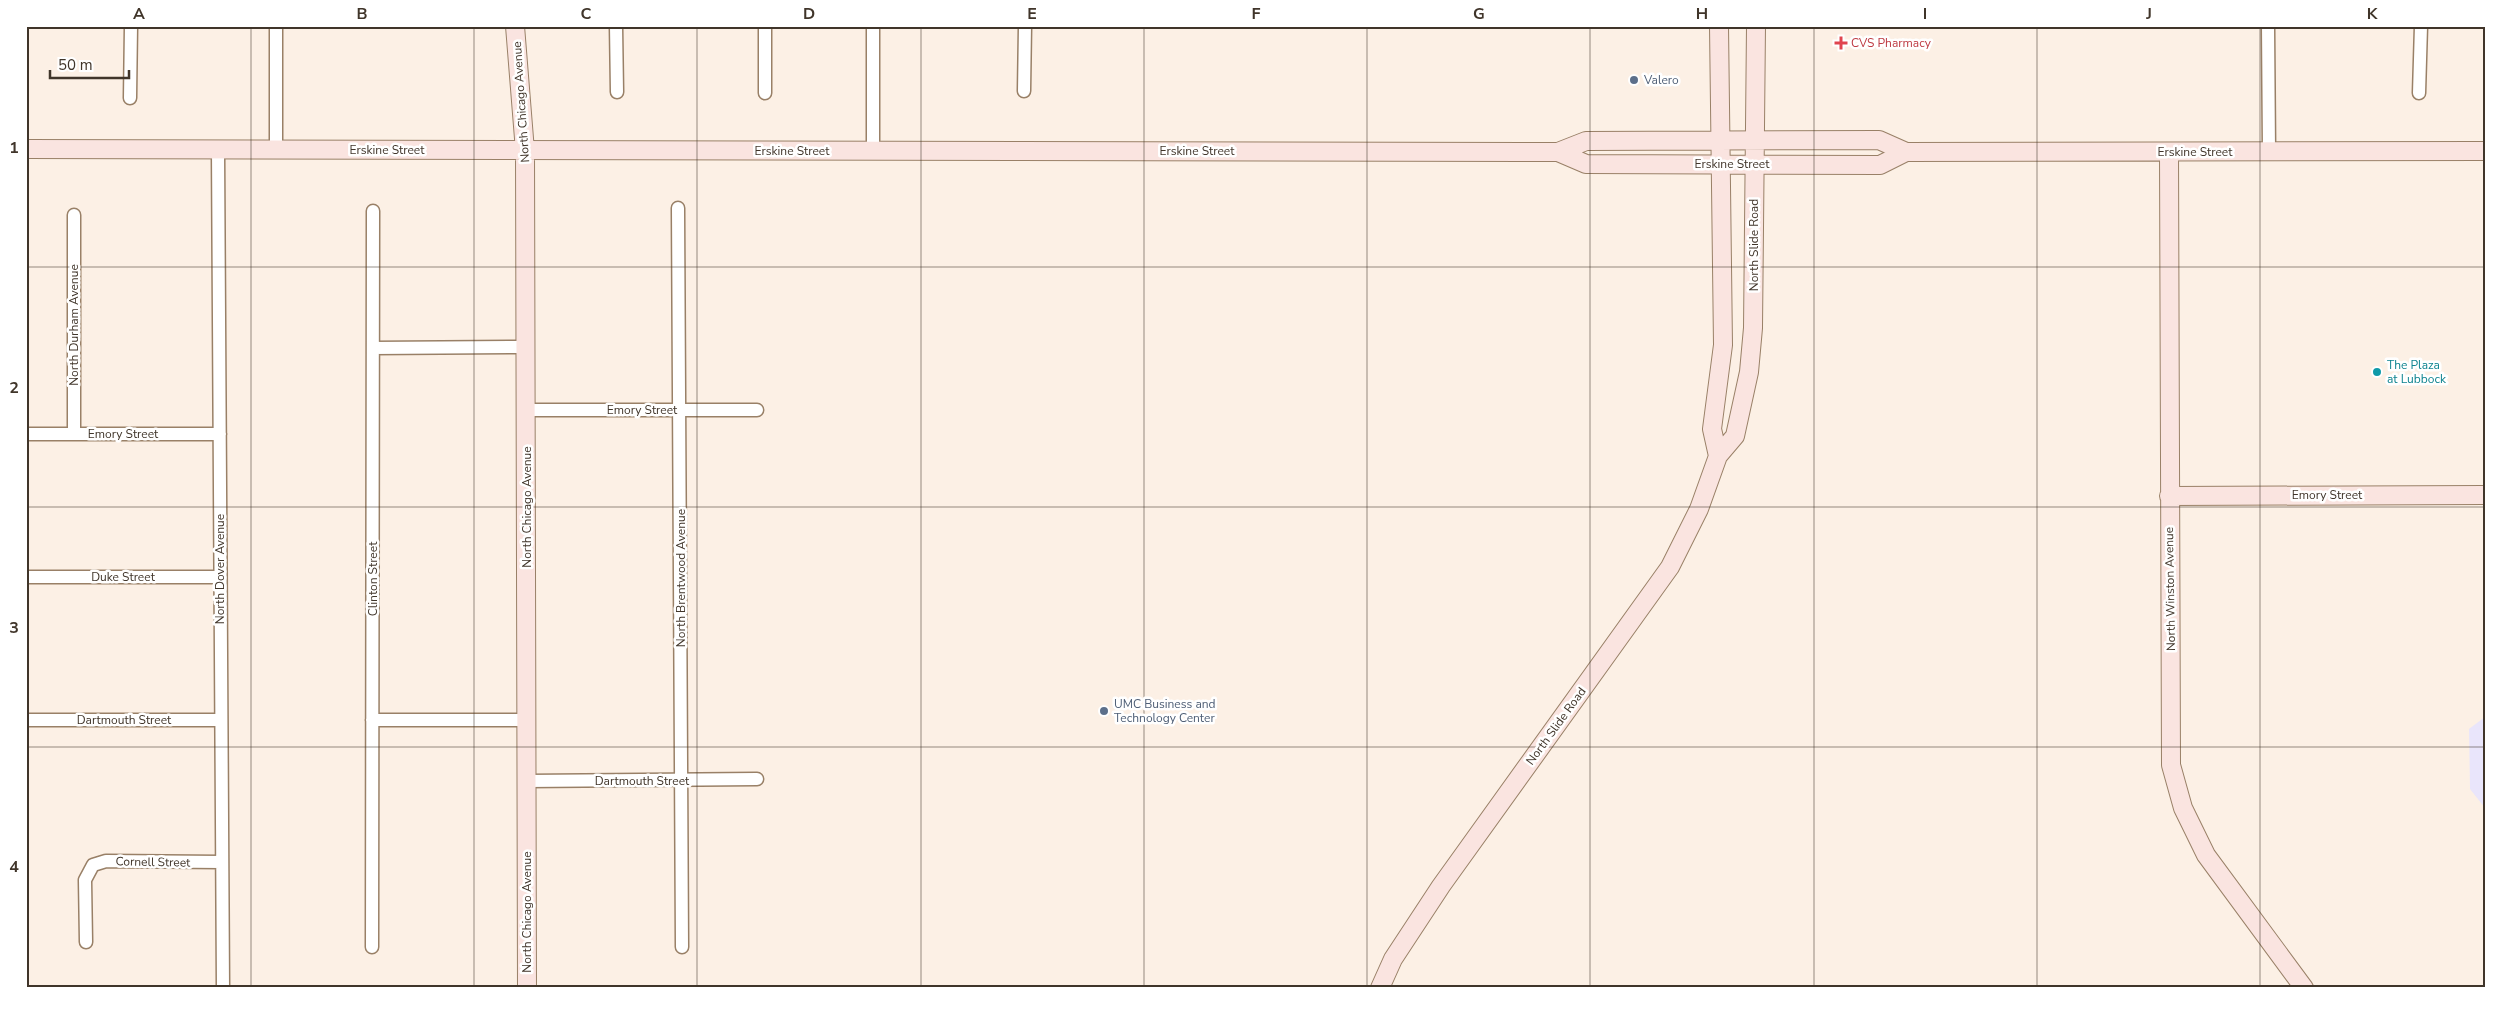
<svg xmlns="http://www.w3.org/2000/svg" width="2511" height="1014" viewBox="0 0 2511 1014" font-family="'Nunito Sans',sans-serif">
	<rect width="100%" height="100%" fill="#fcf0e5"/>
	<path fill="#e9e5fb" d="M2485 717V808L2470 789 2469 729Z"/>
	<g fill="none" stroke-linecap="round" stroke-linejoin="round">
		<g stroke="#998067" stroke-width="15">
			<path id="street" d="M276 26V150
				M616 26 617 92
				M873 26V151
				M2268 26 2269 151
				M1024 91 1025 26
				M765 93V26
				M2419 93 2421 26
				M130 98 131 26
				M218 150 223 988
				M678 208 682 947
				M74 215V434
				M373 348 526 347
				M527 410H757
				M26 434H220
				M26 577H220
				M26 720H221
				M372 720H527
				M527 781 757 779
				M86 942 85 880 93 865 106 861 222 862
				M372 947 373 211"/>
		</g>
		<g stroke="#998067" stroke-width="20">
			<path id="secondary" d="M515 26 525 151 527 988
				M26 149 1558 152 1586 141 1879 140 1906 152 2485 151
				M1558 152 1586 164 1880 165 1906 152
				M2169 152 2171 765 2183 808 2206 855 2304 988
				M1718 456 1712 429 1723 345 1719 26
				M2169 496 2485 495
				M1380 988 1393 959 1441 886 1670 567 1699 509 1718 456 1735 436 1749 372 1753 328 1756 26"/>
		</g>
		<use href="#street" stroke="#fff" stroke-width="12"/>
		<use href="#secondary" stroke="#fae4e0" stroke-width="18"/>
	</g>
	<path fill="none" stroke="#40352a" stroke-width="1" stroke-opacity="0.55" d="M251 26V988M474 26V988M697 26V988M921 26V988M1144 26V988M1367 26V988M1590 26V988M1814 26V988M2037 26V988M2260 26V988M26 267H2485M26 507H2485M26 747H2485"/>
	<path fill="#e0444e" stroke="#fff" stroke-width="2" d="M1838.5 35.5h5v5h5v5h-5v5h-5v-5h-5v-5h5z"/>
	<g fill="#5c6f8a" stroke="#fff" stroke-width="2">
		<circle cx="1634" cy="80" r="5"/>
		<circle cx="1104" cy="711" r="5"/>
	</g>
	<circle fill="#0f9aa8" stroke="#fff" stroke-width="2" cx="2377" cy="372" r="5"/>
	<g text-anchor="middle" stroke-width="5" stroke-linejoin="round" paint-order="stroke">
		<g font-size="12" fill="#be3a42" stroke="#fff" text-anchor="start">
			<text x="1851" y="47">CVS Pharmacy</text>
		</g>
		<g font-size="12" fill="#4e5e75" stroke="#fff" text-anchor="start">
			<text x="1644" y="84">Valero</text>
			<text x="1114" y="708">UMC Business and<tspan x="1114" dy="14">Technology Center</tspan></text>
		</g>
		<g font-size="12" fill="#40352a" stroke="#fff">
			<text transform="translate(521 102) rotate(-94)" y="4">North Chicago Avenue</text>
			<text x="387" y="154">Erskine Street</text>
			<text x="792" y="155">Erskine Street</text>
			<text x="1197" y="155">Erskine Street</text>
			<text x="2195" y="156">Erskine Street</text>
			<text x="1732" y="168">Erskine Street</text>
			<text transform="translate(1754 245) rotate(-90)" y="4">North Slide Road</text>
			<text transform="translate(74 325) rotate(-90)" y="4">North Durham Avenue</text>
			<text x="642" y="414">Emory Street</text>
			<text x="123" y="438">Emory Street</text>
			<text x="2327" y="499">Emory Street</text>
			<text transform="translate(527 507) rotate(-90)" y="4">North Chicago Avenue</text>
			<text transform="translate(220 569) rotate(-90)" y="4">North Dover Avenue</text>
			<text x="123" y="581">Duke Street</text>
			<text transform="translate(681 578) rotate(-90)" y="4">North Brentwood Avenue</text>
			<text transform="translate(373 579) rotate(-90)" y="4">Clinton Street</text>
			<text transform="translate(2170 589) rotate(-91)" y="4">North Winston Avenue</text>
			<text x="124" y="724">Dartmouth Street</text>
			<text transform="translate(1556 726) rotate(-54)" y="4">North Slide Road</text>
			<text x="642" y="785">Dartmouth Street</text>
			<text transform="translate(153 862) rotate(1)" y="4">Cornell Street</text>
			<text transform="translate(527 912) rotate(-90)" y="4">North Chicago Avenue</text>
		</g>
		<g font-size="12" fill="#0d838f" stroke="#fff" text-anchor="start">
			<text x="2387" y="369">The Plaza<tspan x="2387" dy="14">at Lubbock</tspan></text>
		</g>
	</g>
	<rect width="2511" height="1014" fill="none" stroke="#ffffff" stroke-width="55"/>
	<path d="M50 70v8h79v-8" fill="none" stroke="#40352a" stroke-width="2.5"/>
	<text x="58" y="70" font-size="15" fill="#40352a" stroke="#ffffff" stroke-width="4" paint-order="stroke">50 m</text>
	<rect x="28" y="28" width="2456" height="958" fill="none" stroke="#40352a" stroke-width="2"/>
	<g font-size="16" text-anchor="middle" font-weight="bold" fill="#40352a">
		<text x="139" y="19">A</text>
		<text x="362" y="19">B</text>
		<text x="586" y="19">C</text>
		<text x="809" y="19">D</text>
		<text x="1032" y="19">E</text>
		<text x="1256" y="19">F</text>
		<text x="1479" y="19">G</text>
		<text x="1702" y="19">H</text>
		<text x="1925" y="19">I</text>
		<text x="2149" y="19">J</text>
		<text x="2372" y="19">K</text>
		<text x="14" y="153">1</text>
		<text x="14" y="393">2</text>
		<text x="14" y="633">3</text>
		<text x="14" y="872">4</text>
	</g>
</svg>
